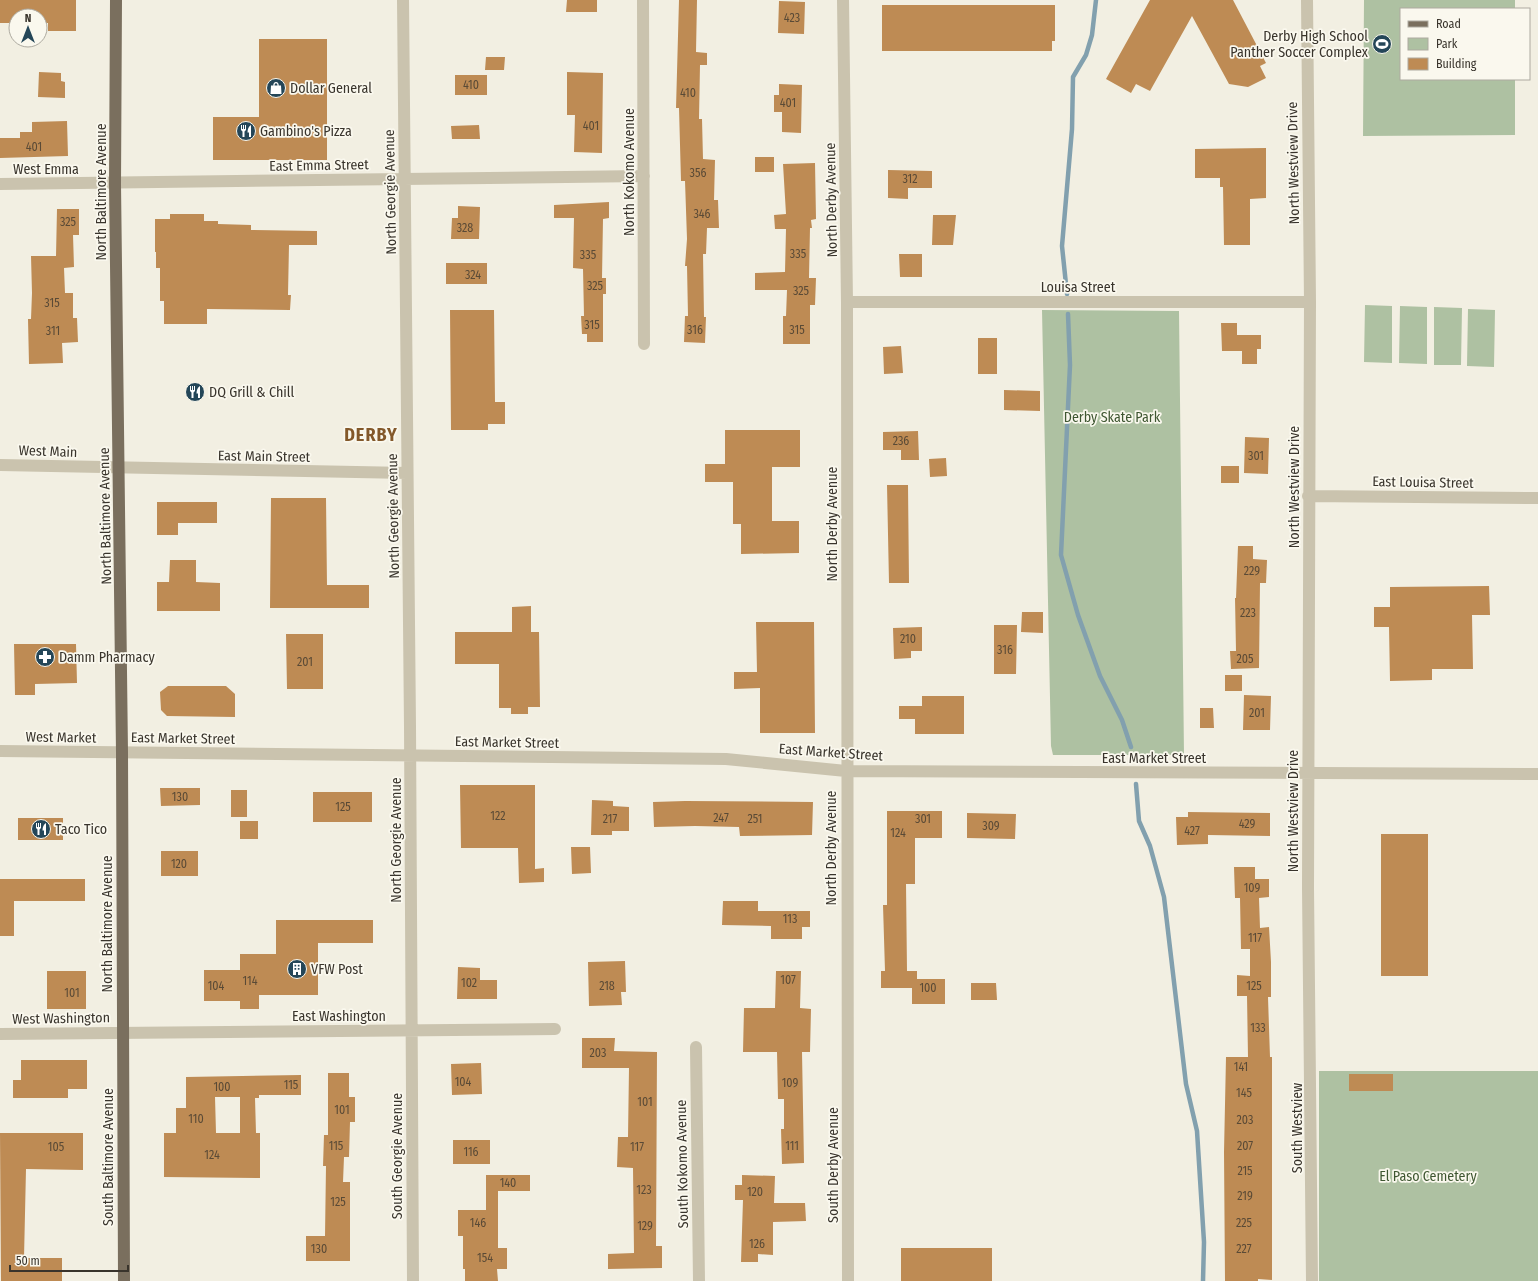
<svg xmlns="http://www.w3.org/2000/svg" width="1538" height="1281" viewBox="0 0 1538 1281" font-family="'Fira Sans Condensed',sans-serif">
	<rect width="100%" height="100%" fill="#f2efe2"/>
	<path fill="#aec1a2" d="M1364 0H1515V9H1401V79H1515V135L1363 136Z
		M1365 305 1392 306V363L1364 362Z
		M1400 306 1427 307V364L1399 363Z
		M1434 307 1462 308 1461 365H1434Z
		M1468 309 1495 310 1494 367 1467 366Z
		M1042 310 1179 311 1184 755H1053L1051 746Z
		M1319 1071H1538V1281H1319Z"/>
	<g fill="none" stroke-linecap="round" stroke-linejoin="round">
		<path stroke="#82a0ae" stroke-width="4.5" d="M1067 294 1062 246 1072 129 1073 77 1086 55 1092 35 1096 0
			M1068 314 1070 365 1061 555 1078 615 1100 676 1122 720 1131 747
			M1136 784 1139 821 1150 846 1164 897 1186 1084 1197 1131 1204 1242 1203 1281"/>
	</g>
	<path fill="#be8b54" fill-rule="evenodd" d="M0 0H76V31H48V23H40V16H16V23H0Z
		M567 0H597V12H566Z
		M679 0H697L696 52 707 53V65H700L699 119H702L703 159 715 160 714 200H718L719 228H707L706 254H703L704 317H706L705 343 684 342 685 316H688L687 266H685L687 239 685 181H681L679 108H676Z
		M1150 0H1233L1266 63 1260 66 1266 78 1248 87 1229 84 1192 16 1150 91 1136 84 1131 93 1106 79Z
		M779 1 805 2 804 34 778 33Z
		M882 5H1055V41H1052V51H882Z
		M259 39H327V160H213V117H259Z
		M486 57H505L504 70H485Z
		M39 72 61 73V81L65 82V98L38 97Z
		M567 72 603 73 602 153 574 152 575 115H567Z
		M455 75H487V95H455Z
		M779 84 802 85 801 133 782 132V112H774V95H779Z
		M67 121 68 156 0 158V138H20V132H32V122Z
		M479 125 480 139H452L451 126Z
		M1266 148V198L1250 199V245H1224L1223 187H1220V178H1195V149Z
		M755 157H774V172H755Z
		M815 163 816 219 811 220 812 228H810L809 278H816L815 305H810V344H783V316H786L787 290H755V273L785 272 786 229H775L774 215 786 214 783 164Z
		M888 170 932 171V188H908V199L888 198Z
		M609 202V218L603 219 602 278H606V294H603V342H587V334H582L581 316H584L583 269 573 268 574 218H554V205Z
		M458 206 480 207 479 239H451L452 218H458Z
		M57 209H79V235H73L74 267 64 268 65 293H73V318H77L78 342 62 343 63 363 29 364 28 319H31L32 293 31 256H56Z
		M170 214H204V221H218V224L251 225V230L317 231V245H289L288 295H291L290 310 207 309V324H164V301H160V268H156V252H155V219H170Z
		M933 215H956L953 245H932Z
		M899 254H922V277H900Z
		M446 263H487V284H446Z
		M450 310H494L495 402H505V424H488V430H451Z
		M1221 323H1237V335H1261V349H1257V364H1242V351H1222Z
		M978 338H997V374H978Z
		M901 346 903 373 884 374 883 347Z
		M1004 390 1040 391V411L1004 410Z
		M725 430H800V467H772V521H799V553L741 554V524H733V482H705V464H725Z
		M918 431 919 460H901V450H883V432Z
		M1245 437 1269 438 1268 474 1244 473Z
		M946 458 947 476 930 477 929 459Z
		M1221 466H1239V483H1221Z
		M887 485H908L909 583H889Z
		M271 498H326L327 585H369V608H270Z
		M157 502H217V523H178V535H157Z
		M1238 546H1253V559L1267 560 1266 583H1260L1259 668 1231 669 1230 651H1236L1235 598H1236Z
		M170 560H196V582L220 583V611H157V582H169Z
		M1489 586 1490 615H1472L1473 669H1432V680L1390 681 1389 627H1374V607H1390V587Z
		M531 606V632H539L540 707H528V714H511V708H499V664H455V632H512V607Z
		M1022 612H1043V633L1021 632Z
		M756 622H814L815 733H760V688L734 689V672H757Z
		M994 625H1017L1016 674H994Z
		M922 627V651H911V658L894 659 893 628Z
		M286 634H323V689H287Z
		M14 644H76L77 683 35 684V695H15Z
		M1225 675H1242V691H1225Z
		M168 686H226L235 694V717L167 716 161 710 160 692Z
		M1244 695 1271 696 1270 730H1243Z
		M922 696H964V734H915V719H899V706H922Z
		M1200 708H1213L1214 728H1200Z
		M460 785H535V869L544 868V882L519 883 518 848H461Z
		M160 788H200V805L161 806Z
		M231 790H247V817H231Z
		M313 792H372V822H313Z
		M592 800 613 801V806L629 807V831H612V835H591Z
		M685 801 813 802 812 835 740 836 739 827 695 826 654 827 653 802Z
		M887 811H942V838H915V884H906L907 971H917V979H945V1004H912V988H881V971H885L883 905H887Z
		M1188 812 1270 813V836L1208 835V844L1177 845 1176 817H1188Z
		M967 813 1016 814 1015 839 967 838Z
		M18 818H63V840H18Z
		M240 821H258V839H240Z
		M1381 834H1428V976H1381Z
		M571 847H590L591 873 572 874Z
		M161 851H198V876H161Z
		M1234 867H1255V879H1269V897L1259 898 1260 928 1269 927 1271 962V997H1268L1270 1057H1272V1280L1258 1279V1281H1225L1224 1152 1226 1057H1248L1247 996H1237V975L1250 976V949H1241L1240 898H1235Z
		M0 879H85V901H14V936H0Z
		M723 901H758V911H810V927H802V939H771V926L722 925Z
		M276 920H373V943H318V995H259V1009H240V1001H204V970H240V954H276Z
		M625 961 626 992H621L622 1005 589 1006 588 962Z
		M458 967 480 968V980H497V999H457Z
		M47 971H86V1009H47Z
		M776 971H801L800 1008 811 1009 810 1052H802L804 1163 782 1164 781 1129H784V1099H778L777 1052H743L744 1008H775Z
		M971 983H996L997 1000H971Z
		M582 1038H615L614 1051 657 1052 656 1246H662V1268L608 1269V1254L634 1253 633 1168 617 1167 618 1137H628L629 1068H582Z
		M21 1060H87V1089H68V1098H13V1080H21Z
		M481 1063 482 1094 452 1095 451 1064Z
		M328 1073H349V1097H355V1122H350L349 1157H344L343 1182H350V1261H306V1236H325L326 1166H323L324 1135H328Z
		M1349 1074H1393V1091H1349Z
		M301 1075V1095H259V1098H255L256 1133H260V1178L164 1177V1133H176V1108H186V1077ZM215 1097H240V1133H216Z
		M0 1133H83V1170L26 1169 24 1258H62V1281H1Z
		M453 1140H490V1164H453Z
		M486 1175H530V1191H498V1248H507V1269H497L498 1281H465V1269H463V1236H458V1210H486Z
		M742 1175 775 1176 774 1203H805L806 1221 773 1222V1255L758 1254V1262H741L743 1200H735V1185H742Z
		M901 1248H992V1281H901Z"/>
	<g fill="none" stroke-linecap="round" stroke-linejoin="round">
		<path stroke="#cac3ae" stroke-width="12" d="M403 0 410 726 413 1281
			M643 0 644 344
			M843 0 847 302 848 1281
			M1307 0 1310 302 1308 888 1312 1281
			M0 184 644 176
			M847 302H1310
			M0 465 407 473
			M1308 496 1538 498
			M0 751 726 759 846 771 1538 774
			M0 1034 555 1029
			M696 1047 699 1281"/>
		<path stroke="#7a6f5e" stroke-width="12" d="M116 0 115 184 122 752 124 1281"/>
	</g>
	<defs>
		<g id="stadium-disc" transform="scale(1)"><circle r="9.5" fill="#244658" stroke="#faf8ee"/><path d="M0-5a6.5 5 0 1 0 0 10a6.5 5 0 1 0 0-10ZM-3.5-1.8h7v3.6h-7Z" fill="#fff"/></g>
		<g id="shop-disc" transform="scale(1)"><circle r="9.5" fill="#244658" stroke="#faf8ee"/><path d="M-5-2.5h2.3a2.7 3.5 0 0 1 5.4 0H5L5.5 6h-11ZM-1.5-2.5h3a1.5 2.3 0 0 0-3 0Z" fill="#fff"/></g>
		<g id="restaurant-disc" transform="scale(1)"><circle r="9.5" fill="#244658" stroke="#faf8ee"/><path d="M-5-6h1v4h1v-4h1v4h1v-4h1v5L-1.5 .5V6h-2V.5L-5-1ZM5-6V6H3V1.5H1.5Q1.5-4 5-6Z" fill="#fff"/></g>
		<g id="pharmacy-disc" transform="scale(1)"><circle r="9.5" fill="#244658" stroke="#faf8ee"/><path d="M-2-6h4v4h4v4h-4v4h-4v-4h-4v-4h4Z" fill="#fff"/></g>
		<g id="building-disc" transform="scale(1)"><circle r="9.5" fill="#244658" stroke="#faf8ee"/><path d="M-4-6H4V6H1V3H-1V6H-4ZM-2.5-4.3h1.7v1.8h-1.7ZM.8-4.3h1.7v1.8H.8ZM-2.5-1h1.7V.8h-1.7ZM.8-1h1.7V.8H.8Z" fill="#fff"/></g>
	</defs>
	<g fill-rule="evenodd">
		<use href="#stadium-disc" x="1382" y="44"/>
		<use href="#shop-disc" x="276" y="88"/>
		<use href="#restaurant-disc" x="246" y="131"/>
		<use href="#restaurant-disc" x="195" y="392"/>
		<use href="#pharmacy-disc" x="45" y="657"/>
		<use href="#restaurant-disc" x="41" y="829"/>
		<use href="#building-disc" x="297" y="969"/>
	</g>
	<g text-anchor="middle" stroke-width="3.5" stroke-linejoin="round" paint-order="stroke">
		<g font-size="12" fill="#5a4a36">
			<text x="792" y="22">423</text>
			<text x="471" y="89">410</text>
			<text x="688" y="97">410</text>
			<text x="788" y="107">401</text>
			<text x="591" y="130">401</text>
			<text x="34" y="151">401</text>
			<text x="698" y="177">356</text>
			<text x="910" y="183">312</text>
			<text x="702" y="218">346</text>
			<text x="68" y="226">325</text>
			<text x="465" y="232">328</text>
			<text x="798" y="258">335</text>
			<text x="588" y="259">335</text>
			<text x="473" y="279">324</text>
			<text x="595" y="290">325</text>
			<text x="801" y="295">325</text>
			<text x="52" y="307">315</text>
			<text x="592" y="329">315</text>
			<text x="695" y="334">316</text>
			<text x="797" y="334">315</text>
			<text x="53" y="335">311</text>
			<text x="901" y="445">236</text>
			<text x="1256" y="460">301</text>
			<text x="1252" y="575">229</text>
			<text x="1248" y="617">223</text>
			<text x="908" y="643">210</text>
			<text x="1005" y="654">316</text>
			<text x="1245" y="663">205</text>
			<text x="305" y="666">201</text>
			<text x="1257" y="717">201</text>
			<text x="180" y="801">130</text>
			<text x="343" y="811">125</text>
			<text x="498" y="820">122</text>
			<text x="721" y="822">247</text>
			<text x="610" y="823">217</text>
			<text x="755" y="823">251</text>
			<text x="923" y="823">301</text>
			<text x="1247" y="828">429</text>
			<text x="991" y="830">309</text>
			<text x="1192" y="835">427</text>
			<text x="898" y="837">124</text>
			<text x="179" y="868">120</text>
			<text x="1252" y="892">109</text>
			<text x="790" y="923">113</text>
			<text x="1255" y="942">117</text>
			<text x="788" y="984">107</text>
			<text x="250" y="985">114</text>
			<text x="469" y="987">102</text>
			<text x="216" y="990">104</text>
			<text x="607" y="990">218</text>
			<text x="1254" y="990">125</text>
			<text x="928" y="992">100</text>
			<text x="72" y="997">101</text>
			<text x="1258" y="1032">133</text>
			<text x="598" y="1057">203</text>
			<text x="1241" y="1071">141</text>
			<text x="463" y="1086">104</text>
			<text x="790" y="1087">109</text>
			<text x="291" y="1089">115</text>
			<text x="222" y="1091">100</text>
			<text x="1244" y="1097">145</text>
			<text x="645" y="1106">101</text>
			<text x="342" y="1114">101</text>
			<text x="196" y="1123">110</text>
			<text x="1245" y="1124">203</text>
			<text x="336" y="1150">115</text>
			<text x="792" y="1150">111</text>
			<text x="1245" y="1150">207</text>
			<text x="56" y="1151">105</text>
			<text x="637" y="1151">117</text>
			<text x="471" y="1156">116</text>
			<text x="212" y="1159">124</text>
			<text x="1245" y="1175">215</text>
			<text x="508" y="1187">140</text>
			<text x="644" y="1194">123</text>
			<text x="755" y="1196">120</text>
			<text x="1245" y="1200">219</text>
			<text x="338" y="1206">125</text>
			<text x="478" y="1227">146</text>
			<text x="1244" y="1227">225</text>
			<text x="645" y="1230">129</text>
			<text x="757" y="1248">126</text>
			<text x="319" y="1253">130</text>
			<text x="1244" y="1253">227</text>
			<text x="485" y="1262">154</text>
		</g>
		<g font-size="14" fill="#39342c" stroke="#faf8ee" text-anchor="start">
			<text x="1368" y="41" text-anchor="end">Derby High School<tspan x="1368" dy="16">Panther Soccer Complex</tspan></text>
			<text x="290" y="93">Dollar General</text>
			<text x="260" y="136">Gambino's Pizza</text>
			<text x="209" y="397">DQ Grill &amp; Chill</text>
			<text x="59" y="662">Damm Pharmacy</text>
			<text x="55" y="834">Taco Tico</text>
			<text x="311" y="974">VFW Post</text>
		</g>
		<g font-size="14" fill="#39342c" stroke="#faf8ee">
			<text transform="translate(1293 163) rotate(-91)" y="5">North Westview Drive</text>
			<text transform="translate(319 165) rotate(-1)" y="5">East Emma Street</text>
			<text x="46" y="174">West Emma</text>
			<text transform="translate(629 172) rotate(-90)" y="5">North Kokomo Avenue</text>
			<text transform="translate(101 192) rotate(-90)" y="5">North Baltimore Avenue</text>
			<text transform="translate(390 192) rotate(-91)" y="5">North Georgie Avenue</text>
			<text transform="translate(831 200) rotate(-91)" y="5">North Derby Avenue</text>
			<text x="1078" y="292">Louisa Street</text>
			<text transform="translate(48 451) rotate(2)" y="5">West Main</text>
			<text transform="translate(264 456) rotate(1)" y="5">East Main Street</text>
			<text transform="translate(1423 482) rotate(1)" y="5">East Louisa Street</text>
			<text transform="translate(1294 487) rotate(-90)" y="5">North Westview Drive</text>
			<text transform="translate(105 516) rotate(-91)" y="5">North Baltimore Avenue</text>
			<text transform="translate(393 516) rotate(-91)" y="5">North Georgie Avenue</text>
			<text transform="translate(832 524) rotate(-90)" y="5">North Derby Avenue</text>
			<text transform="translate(61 737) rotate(1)" y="5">West Market</text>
			<text transform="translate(183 738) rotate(1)" y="5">East Market Street</text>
			<text transform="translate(507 742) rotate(1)" y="5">East Market Street</text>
			<text transform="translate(831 752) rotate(4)" y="5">East Market Street</text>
			<text x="1154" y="763">East Market Street</text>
			<text transform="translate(1293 811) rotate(-90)" y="5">North Westview Drive</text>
			<text transform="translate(396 840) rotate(-90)" y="5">North Georgie Avenue</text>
			<text transform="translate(831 848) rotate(-90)" y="5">North Derby Avenue</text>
			<text transform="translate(107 924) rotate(-90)" y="5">North Baltimore Avenue</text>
			<text x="339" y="1021">East Washington</text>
			<text transform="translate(61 1018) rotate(-1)" y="5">West Washington</text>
			<text transform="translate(1297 1128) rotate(-90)" y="5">South Westview</text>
			<text transform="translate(397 1156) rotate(-90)" y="5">South Georgie Avenue</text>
			<text transform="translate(108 1157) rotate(-90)" y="5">South Baltimore Avenue</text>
			<text transform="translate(682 1164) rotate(-91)" y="5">South Kokomo Avenue</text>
			<text transform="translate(833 1165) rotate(-90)" y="5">South Derby Avenue</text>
		</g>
		<g font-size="14" fill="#3e5631" stroke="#faf8ee">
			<text x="1112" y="422">Derby Skate Park</text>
			<text x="1428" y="1181">El Paso Cemetery</text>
		</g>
		<g font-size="18" font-weight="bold" letter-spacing="1" fill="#83582a" stroke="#faf8ee">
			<text x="371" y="441">DERBY</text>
		</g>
	</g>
	<rect x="1400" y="8" width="130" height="72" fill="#faf8ee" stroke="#adaaa0"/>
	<rect x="1408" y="21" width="20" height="6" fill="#7a6f5e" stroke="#adaaa0"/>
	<text x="1436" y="28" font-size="12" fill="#39342c">Road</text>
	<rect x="1408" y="38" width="20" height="12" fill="#aec1a2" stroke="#adaaa0"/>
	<text x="1436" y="48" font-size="12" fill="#39342c">Park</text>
	<rect x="1408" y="58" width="20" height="12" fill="#be8b54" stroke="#adaaa0"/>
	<text x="1436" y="68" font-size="12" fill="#39342c">Building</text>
	<g transform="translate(28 28)"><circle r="19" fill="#faf8ee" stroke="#adaaa0"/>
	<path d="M0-3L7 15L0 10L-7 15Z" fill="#244658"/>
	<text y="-6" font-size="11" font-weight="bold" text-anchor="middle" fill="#39342c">N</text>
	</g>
	<path d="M10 1265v6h118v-6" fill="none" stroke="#39342c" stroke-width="2"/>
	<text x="16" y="1265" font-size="12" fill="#39342c" stroke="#faf8ee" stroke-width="3" paint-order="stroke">50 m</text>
</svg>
